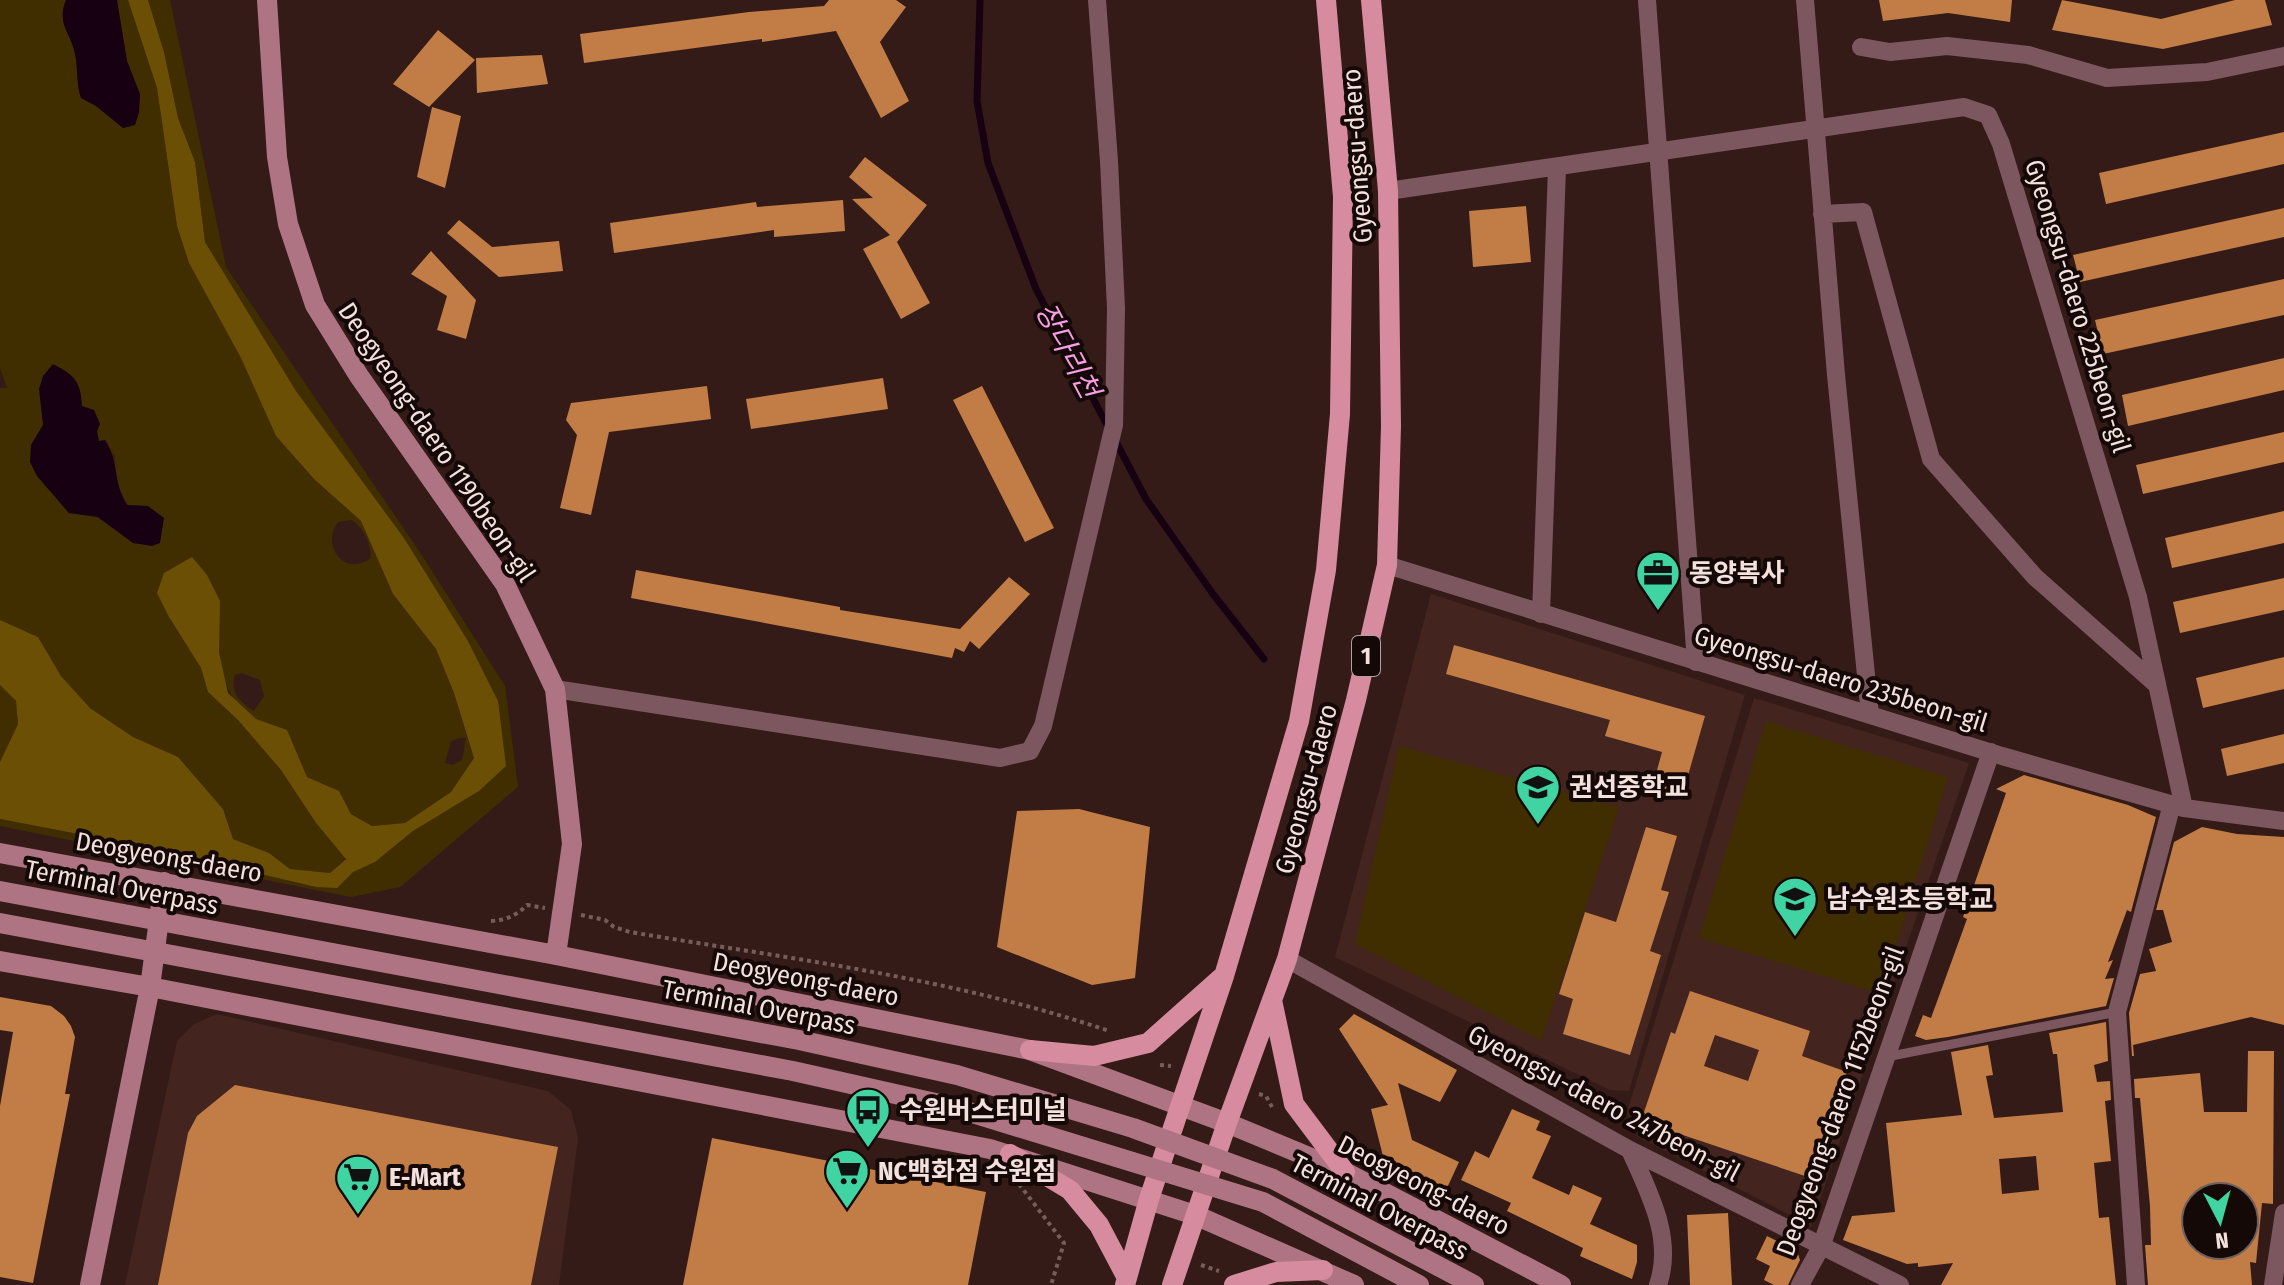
<svg xmlns="http://www.w3.org/2000/svg" width="2284" height="1285" viewBox="0 0 2284 1285" font-family="'Fira Sans Condensed','Noto Sans KR',sans-serif">
	<rect width="100%" height="100%" fill="#341b17"/>
	<path fill="#43241f" d="M1431 594 1745 695 1629 1091 1610 1090 1335 957Z
		M1754 698 1969 763 1811 1226 1638 1137 1627 1112Z
		M217 1014 548 1091 571 1110 578 1138 559 1285H125L177 1041 194 1024Z"/>
	<path fill="#412e00" fill-rule="evenodd" d="M0 0H66C56 25 71 32 75 54 79 69 76 83 81 98L96 106 123 128 135 125 139 112 140 94 127 61 117 0H128L157 88 177 226 189 263 241 358 276 436 314 479 361 521 393 594 436 649 454 693 474 758 451 792 405 823 372 826 351 814 339 791 307 777 287 731C278 727 266 725 257 720 215 697 216 643 220 601L169 617 201 668 208 692 238 720 281 770 316 823 346 858 330 873 290 869 269 853 233 839 223 809 178 757 133 737 90 708 61 676 38 637 0 620V388H7L0 368ZM43 425 97 431 99 442 115 455C115 475 117 488 128 505L148 506 133 543 97 517 69 513 37 476 31 445ZM352 520C364 529 371 543 371 558 345 578 320 545 338 522ZM242 673 260 680 264 696 254 711C240 703 229 691 235 675ZM459 738H466L462 760 453 765 445 763 451 741Z
		M148 0H170L226 267 423 557 505 686 518 787 400 887 351 897 0 826V819L146 847 316 887 375 862 413 831 479 791 498 701 468 641 404 538 296 391 205 242 195 162 178 118 164 52Z
		M0 685 16 701 18 724 0 762Z
		M1766 721 1948 777 1881 994 1699 938Z
		M1399 746 1619 807 1541 1040 1355 944Z"/>
	<path fill="#6b4f05" d="M128 0H148L164 52 178 118 195 162 205 242 296 391 404 538 468 641 498 701 506 766 479 791 413 831 375 862 353 872 337 888 316 887 146 847 0 819V762L18 724 16 701 0 685V620L38 637 61 676 90 708 133 737 178 757 223 809 233 839 269 853 290 869 330 873 346 859 316 823 281 770 238 720 208 692 201 668 169 617 157 593 164 573 192 557 207 575 220 601 219 652 228 693 256 719 287 730 307 777 339 791 351 814 372 826 405 823 451 792 474 758 454 693 436 649 393 594 361 521 314 479 276 436 241 358 189 263 177 226 157 88Z"/>
	<path fill="#180013" d="M66 0H117L127 61 140 94 139 112 135 125 123 128 96 106 81 98C76 83 78 69 75 54 71 32 56 25 66 0Z
		M53 364C74 375 81 381 82 406L94 410 100 424 97 431 99 441 105 440C119 460 113 483 127 505L148 506 164 518 160 543 152 546 133 543 98 517 69 513 37 476 30 462 31 445 43 425 39 389 43 376Z"/>
	<g fill="none" stroke-linecap="round" stroke-linejoin="round">
		<path stroke="#180013" stroke-width="7" d="M980 0 977 101 988 163 1036 289 1109 429
			M1115 440 1146 499 1213 594 1264 659"/>
	</g>
	<path fill="#c27d46" fill-rule="evenodd" d="M829 0H896L906 7 880 42 909 101 881 118 836 31 762 42V39L584 63 580 34 749 12 824 6Z
		M1879 0H2012L2010 22 1948 13 1883 21Z
		M2062 0 2161 19 2235 0H2265L2272 25 2163 49 2052 30Z
		M438 30 475 60 429 107 393 84Z
		M542 55 548 84 477 93 476 58Z
		M432 107 461 116 445 188 417 177Z
		M2284 132V164L2106 204 2099 173Z
		M865 157 927 205 897 242 930 303 901 319 863 249 890 235 852 199 873 198 849 177Z
		M843 200 845 231 774 237V230L614 253 610 223 756 202 757 207Z
		M1526 206 1531 262 1473 267 1469 211Z
		M2284 208V237L2080 282 2073 255Z
		M459 220 492 247 559 241 563 271 499 277 447 233Z
		M431 251 476 300 466 339 437 330 447 296 411 274Z
		M2284 279V315L2103 354 2095 320Z
		M2284 358V390L2128 426 2122 395Z
		M883 378 888 409 751 429 746 399Z
		M707 386 711 419 609 432 591 515 560 508 577 435 566 420 571 403Z
		M982 386 1054 528 1025 542 953 400Z
		M2284 432V462L2143 494 2136 465Z
		M2284 511V543L2172 568 2165 538Z
		M636 570 840 607V610L960 629 1009 577 1030 594 979 649 970 641 964 652 955 648 952 658 631 598Z
		M2284 578V610L2180 633 2173 602Z
		M1454 645 1705 716 1681 800 1651 792 1662 752 1605 736 1610 720 1446 674Z
		M2284 657V689L2203 708 2196 678Z
		M2284 734V763L2227 776 2221 749Z
		M2024 775 2128 805 2156 817 2131 912 2127 910 2108 962 2113 960 2105 979 2114 978 2106 1006 1948 1037 1926 1040 1915 1036 1923 1015 1931 1018 1967 919 1963 917 2006 793 1996 789Z
		M1079 809 1150 827 1135 978 1092 985 997 947 1017 811Z
		M1646 827 1677 836 1661 890 1669 892 1650 951 1661 955 1630 1055 1563 1034 1573 999 1559 994 1585 912 1616 922Z
		M2202 827 2237 834 2284 837V1025L2251 1017 2133 1045 2134 1056H2132L2129 1013 2140 974 2156 971 2149 949 2172 942 2163 910H2156L2174 842Z
		M1690 991 1810 1031 1802 1056 1847 1072 1811 1178 1641 1121 1671 1032 1675 1034ZM1715 1035 1759 1050 1748 1081 1704 1066Z
		M0 997 51 1006 64 1016 71 1026 75 1037 65 1094H70L33 1283 0 1277V1106L13 1032 0 1030Z
		M1354 1014 1457 1070 1440 1102 1398 1083 1412 1140 1459 1162 1447 1188 1384 1160 1371 1109 1388 1105 1339 1029Z
		M2106 1022 2108 1061 2094 1065 2097 1082 2110 1081 2111 1100 2105 1101 2111 1161 2094 1163 2099 1218 2109 1217 2116 1285H1941L1953 1263 1918 1267V1263L1907 1264 1843 1240 1852 1216 1895 1212 1886 1123 1962 1115 1951 1052 1988 1045 1993 1075 1986 1076 1994 1118 2063 1112 2057 1054H2053L2049 1033ZM2036 1156 2039 1190 2002 1194 1999 1159Z
		M2248 1051H2274L2273 1204 2262 1203 2256 1263 2250 1262 2252 1285H2148L2145 1245H2151L2150 1206 2140 1098H2135L2134 1079 2200 1073 2204 1112H2247ZM2196 1196 2244 1197V1245H2196Z
		M235 1085 558 1147 531 1285H158L188 1133 197 1116Z
		M1512 1109 1540 1121 1536 1130 1551 1136 1532 1178 1569 1195 1573 1185 1602 1198 1590 1224 1637 1245V1262L1632 1279 1580 1256 1583 1248 1507 1211 1511 1203 1461 1180 1475 1151 1489 1158Z
		M712 1138 986 1192 968 1285H683Z
		M1728 1213 1732 1285H1690L1687 1215Z
		M1767 1236 1797 1251 1800 1260 1788 1285H1774L1764 1280 1770 1266 1756 1259Z"/>
	<g fill="none" stroke-linecap="round" stroke-linejoin="round">
		<path stroke="#755e5a" stroke-width="4" stroke-dasharray="4 4" stroke-linecap="butt" d="M581 915 605 920 614 927 630 932C791 959 954 978 1109 1031
			M491 921C506 920 516 916 527 905L545 908
			M1160 1065 1171 1066
			M1259 1094 1266 1096 1272 1107
			M1019 1184 1064 1243 1051 1285
			M1201 1265 1219 1271"/>
		<path stroke="#7c5760" stroke-width="9" d="M1886 1057 2117 1012"/>
		<path stroke="#7c5760" stroke-width="18" d="M1647 0 1696 662
			M1805 0 1836 375 1870 715
			M1861 47 1890 52 1947 46 2028 55 2107 78 2207 72 2284 56
			M1388 191 1964 107 1988 115 2001 144 2138 597 2184 808
			M1822 214 1863 212 1931 459 2035 577 2157 685
			M1387 565 2002 756 2184 808 2284 821
			M1541 614 1557 168
			M555 689 1000 758 1030 751 1043 726 1114 425 1116 308 1109 161 1097 0
			M1287 959 1630 1150 1900 1285
			M1630 1150C1649 1193 1674 1238 1658 1285
			M1800 1285 1821 1247 1991 752
			M2136 1285 2117 1012 2172 804
			M2273 1285 2284 1213"/>
		<path stroke="#af7483" stroke-width="20" d="M267 0 277 157 288 224 315 305 359 376 505 584 555 689 572 844 556 955
			M0 853 556 955 1030 1050 1227 1123 1345 1172 1561 1285
			M0 961 150 987 990 1149 1195 1215 1354 1285
			M90 1285 150 987 164 882"/>
		<path stroke="#d68b9e" stroke-width="20" d="M1272 1000 1294 1104 1345 1172
			M1030 1050 1094 1056 1148 1043 1221 978
			M1010 1154 1070 1190 1099 1225 1127 1278
			M1125 1285 1149 1199 1224 976 1299 721 1326 570 1340 414 1343 197 1326 0
			M1172 1285 1227 1123 1287 959 1356 700 1387 565 1391 426 1388 191 1371 0
			M1234 1285 1276 1272 1323 1270"/>
		<path stroke="#af7483" stroke-width="20" d="M0 891 799 1040 957 1075 1133 1128 1273 1179 1474 1285
			M0 923 793 1071 953 1107 1263 1202 1419 1285"/>
	</g>
	<defs>
		<g id="office-pin" transform="scale(2.3)"><path d="M0 17L-7.5 6A9.5 9.5 0 1 1 7.5 6Z" fill="#40d4a2" stroke="#140907"/><path d="M-6-3h4V-5.5h4V-3h4V5H-6ZM-1-4.5V-3h2v-1.5ZM-6 0V1H6V0Z" fill="#111"/></g>
		<g id="school-pin" transform="scale(2.3)"><path d="M0 17L-7.5 6A9.5 9.5 0 1 1 7.5 6Z" fill="#40d4a2" stroke="#140907"/><path d="M0-5L7-2L0 1L-7-2ZM-4 1L0 2.5L4 1V4Q0 6-4 4Z" fill="#111"/></g>
		<g id="bus-pin" transform="scale(2.3)"><path d="M0 17L-7.5 6A9.5 9.5 0 1 1 7.5 6Z" fill="#40d4a2" stroke="#140907"/><path d="M-5-6H5V4H4V6H2V4H-2V6H-4V4H-5ZM-3.5-4V0h7V-4ZM-3.5 1.2v1.5H-2V1.2ZM2 1.2v1.5H3.5V1.2Z" fill="#111"/></g>
		<g id="supermarket-pin" transform="scale(2.3)"><path d="M0 17L-7.5 6A9.5 9.5 0 1 1 7.5 6Z" fill="#40d4a2" stroke="#140907"/><path d="M-6-5.5h2.5l.6 2H6L4.5 2H-2.5L-4.4-4H-6ZM-1.5 3.2a1.3 1.3 0 1 0 .1 0ZM3 3.2a1.3 1.3 0 1 0 .1 0Z" fill="#111"/></g>
	</defs>
	<g fill-rule="evenodd">
		<use href="#office-pin" x="1658" y="573"/>
		<use href="#school-pin" x="1538" y="787"/>
		<use href="#school-pin" x="1795" y="899"/>
		<use href="#bus-pin" x="868" y="1110"/>
		<use href="#supermarket-pin" x="847" y="1171"/>
		<use href="#supermarket-pin" x="358" y="1177"/>
	</g>
	<g text-anchor="middle" stroke-width="8" stroke-linejoin="round" paint-order="stroke">
		<rect fill="#140907" stroke="#b0a09e" stroke-width="2" x="1352" y="636" width="28" height="40" rx="6"/>
		<g font-size="24" font-weight="bold" fill="#f3e1de">
			<text x="1366" y="664">1</text>
		</g>
		<g font-size="26" fill="#f3e1de" stroke="#140907">
			<text transform="translate(1357 156) rotate(-94)" y="9">Gyeongsu-daero</text>
			<text transform="translate(2078 306) rotate(73)" y="9">Gyeongsu-daero 225beon-gil</text>
			<text transform="translate(437 442) rotate(56)" y="9">Deogyeong-daero 1190beon-gil</text>
			<text transform="translate(1841 679) rotate(17)" y="9">Gyeongsu-daero 235beon-gil</text>
			<text transform="translate(1306 789) rotate(-75)" y="9">Gyeongsu-daero</text>
			<text transform="translate(169 857) rotate(10)" y="9">Deogyeong-daero</text>
			<text transform="translate(122 887) rotate(11)" y="9">Terminal Overpass</text>
			<text transform="translate(806 979) rotate(11)" y="9">Deogyeong-daero</text>
			<text transform="translate(759 1007) rotate(11)" y="9">Terminal Overpass</text>
			<text transform="translate(1840 1101) rotate(-70)" y="9">Deogyeong-daero 1152beon-gil</text>
			<text transform="translate(1604 1103) rotate(28)" y="9">Gyeongsu-daero 247beon-gil</text>
			<text transform="translate(1424 1185) rotate(27)" y="9">Deogyeong-daero</text>
			<text transform="translate(1380 1207) rotate(28)" y="9">Terminal Overpass</text>
		</g>
		<g font-size="26" font-weight="bold" fill="#f3e1de" stroke="#140907" text-anchor="start">
			<text x="1689" y="582">동양복사</text>
			<text x="1569" y="796">권선중학교</text>
			<text x="1826" y="908">남수원초등학교</text>
			<text x="899" y="1119">수원버스터미널</text>
			<text x="878" y="1180">NC백화점 수원점</text>
			<text x="389" y="1186">E-Mart</text>
		</g>
		<g font-size="28" font-style="italic" fill="#fa9de4" stroke="#140907">
			<text transform="translate(1068 350) rotate(62)" y="10">장다리천</text>
		</g>
	</g>
	<g transform="translate(2220 1221) rotate(174)"><circle r="38" fill="#140907" stroke="#6d5f5d" stroke-width="2"/>
	<path d="M0-6L14 30L0 20L-14 30Z" fill="#40d4a2"/>
	<text y="-12" font-size="22" font-weight="bold" text-anchor="middle" fill="#f3e1de">N</text>
	</g>
</svg>
